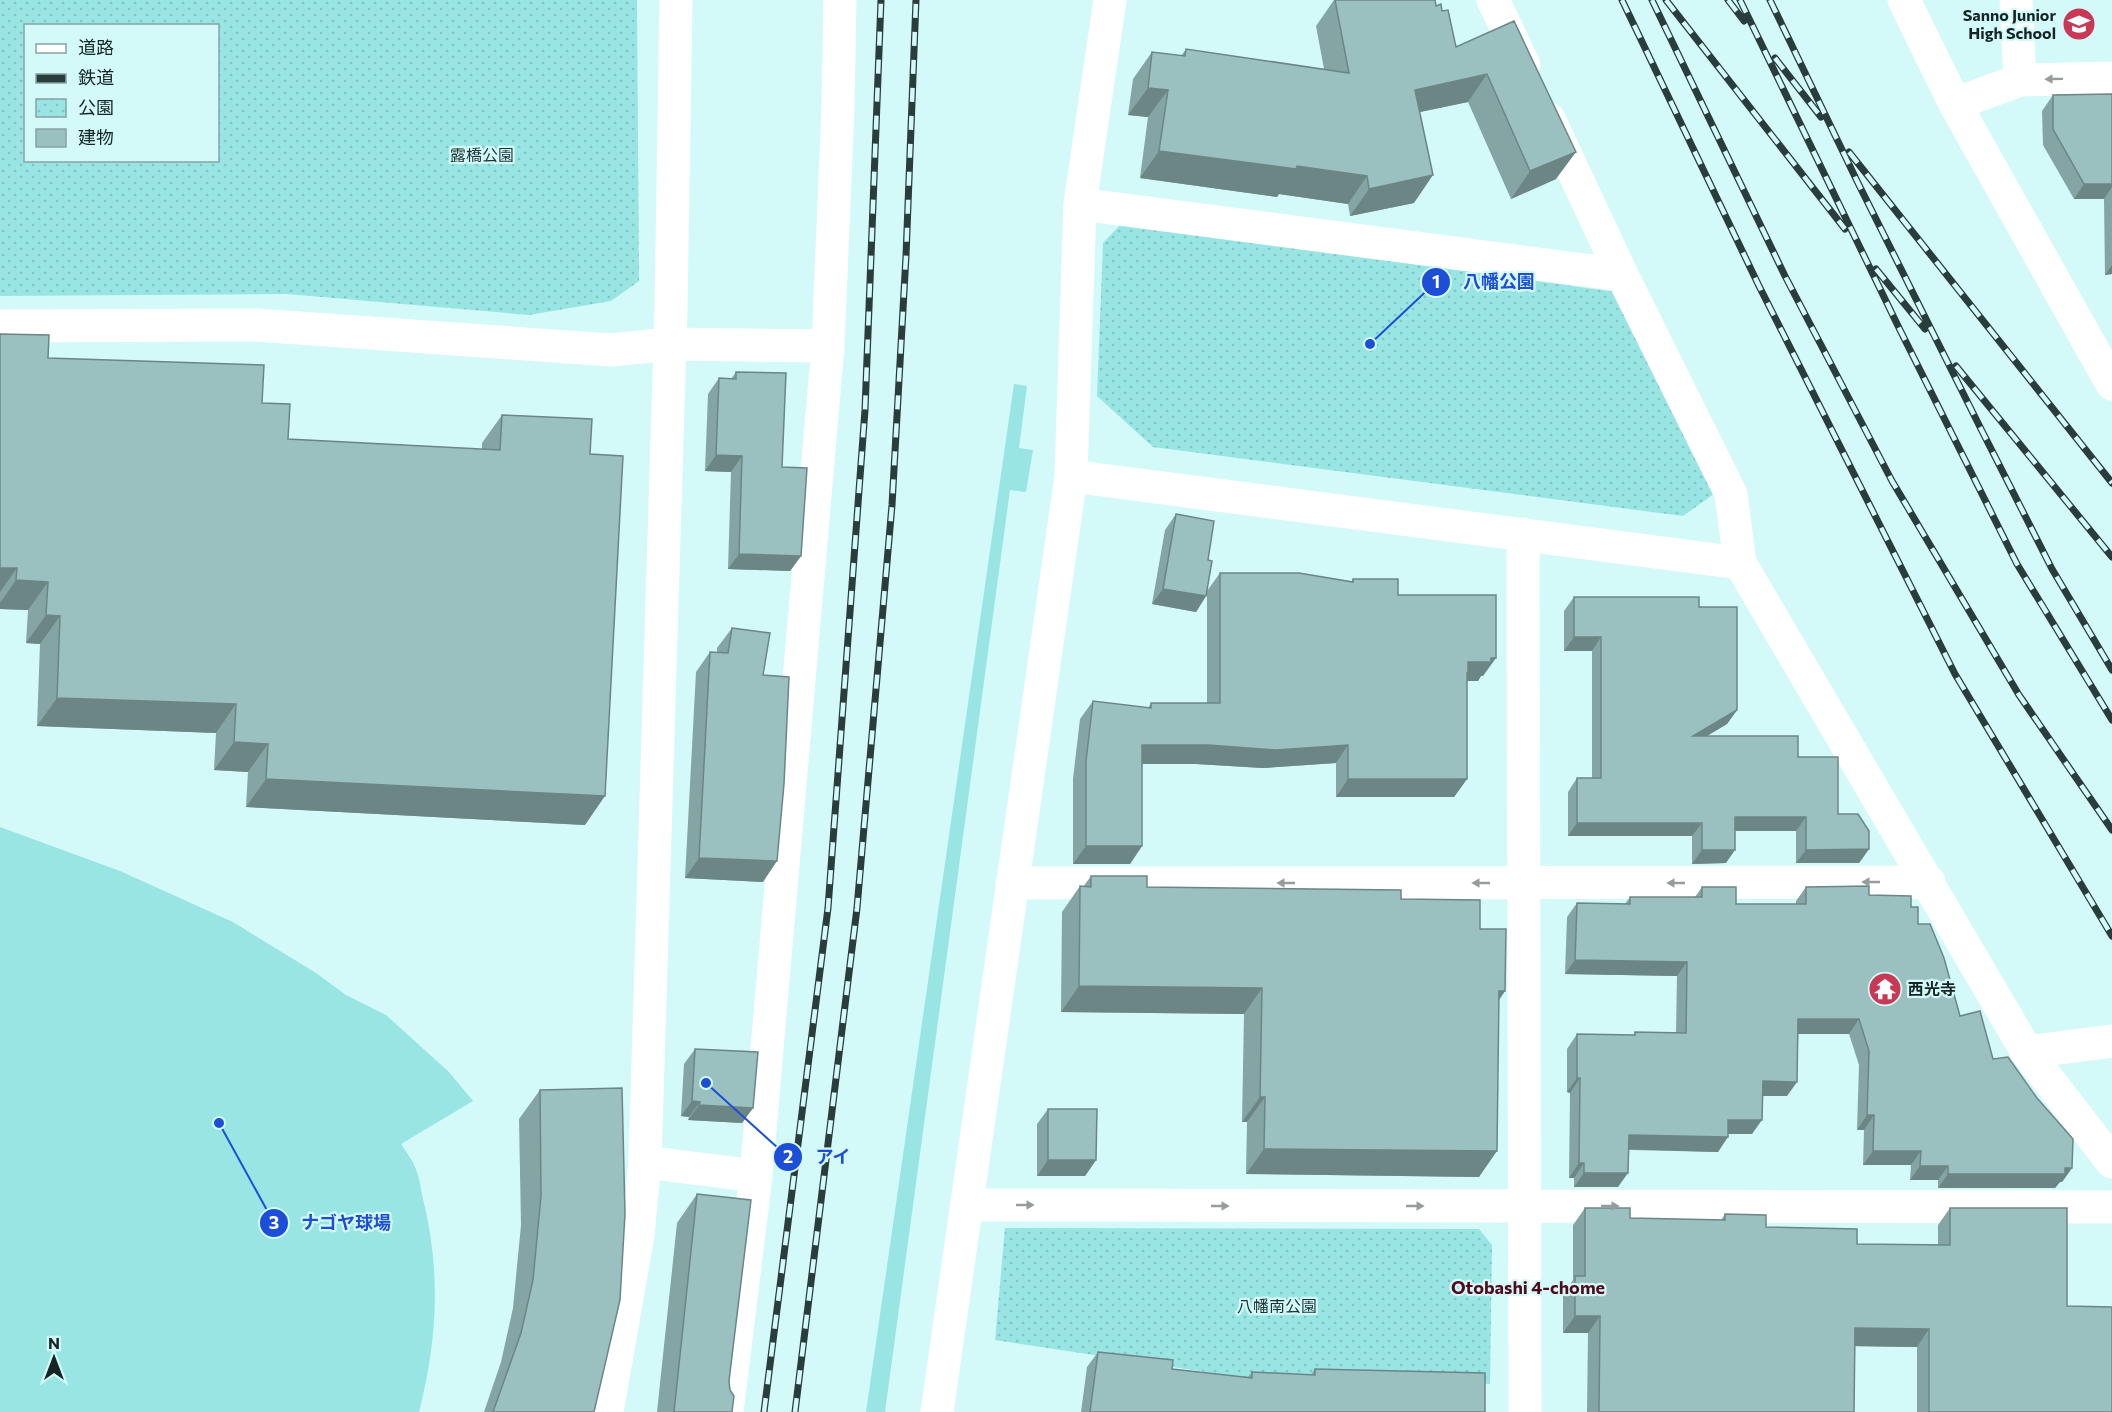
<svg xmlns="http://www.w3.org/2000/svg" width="2112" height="1412" viewBox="0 0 2112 1412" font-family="Commissioner,'Noto Sans JP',sans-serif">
	<defs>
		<pattern id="park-dots" width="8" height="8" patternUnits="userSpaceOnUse" patternTransform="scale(1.5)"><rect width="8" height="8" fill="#98e5e4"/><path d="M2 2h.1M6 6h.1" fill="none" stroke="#82c4c3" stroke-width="1.8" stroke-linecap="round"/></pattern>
	</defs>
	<rect width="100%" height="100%" fill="#d3faf9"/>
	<path fill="#98e5e4" d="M1014 384 1027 386 1019 448 1033 450 1026 492 1010 490 885 1412H866Z
		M0 827 120 871 233 922 316 973 346 995 386 1015 449 1072 473 1101 401 1144C406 1152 412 1159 415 1167 420 1178 421 1192 424 1203 441 1274 437 1342 419 1412H0Z"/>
	<path fill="url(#park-dots)" fill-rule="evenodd" d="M0 0H637L639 281 611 301 529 315 287 294 0 296ZM26 26H218V160H26Z
		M1122 223 1616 292 1714 494 1683 516 1153 447 1097 396 1103 243Z
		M1005 1228 1479 1229 1492 1245 1490 1384 1259 1380 995 1340Z"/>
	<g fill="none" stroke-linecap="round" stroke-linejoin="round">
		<path stroke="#fff" stroke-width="33" d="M1493 0 1524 65
			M1904 0 1955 104 2112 384
			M2016 0 2020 80
			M1955 104 2020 80 2112 78
			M1549 119 1622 275 1731 494 1740 563 2027 1052 2112 1162
			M1080 204 1622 275
			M0 326 256 325 611 350 669 344 828 346
			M1071 476 1740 563
			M1523 534 1525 1412
			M1012 883 1929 882
			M2027 1052 2112 1041
			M645 1162 756 1176
			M967 1205 2112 1207
			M607 1412 638 1235 645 1162 671 308 676 0
			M727 1412 756 1176 828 346 838 108 840 0
			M937 1412 1071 476 1080 204 1110 0"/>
		<g stroke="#2a3c3c" stroke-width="7">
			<path id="rail" d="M1622 0 1759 286 1955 674 2112 936
				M1652 0 1785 276 1892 481 2019 695 2112 830
				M1666 0 1845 229
				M1728 0 1744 21
				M1740 0 1900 330 2017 564 2112 720
				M1770 0 1858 183 1981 429 2052 569 2112 670
				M1775 58 1821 117
				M1849 152 2112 483
				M1876 269 1925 329
				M1956 366 2112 557
				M764 1412 828 908 865 410 881 0
				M795 1412 857 908 892 505 906 256 916 0"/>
		</g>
		<use href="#rail" stroke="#d3faf9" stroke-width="4.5" stroke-dasharray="14" stroke-linecap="butt"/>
	</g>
	<path fill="#84a5a4" d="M1334 0H1435L1436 6 1442 11 1456 47 1514 21 1556 179 1511 199 1468 102 1420 112 1414 203 1350 216 1348 204 1279 194 1277 197 1140 178 1148 117 1128 115 1133 79 1152 52 1181 56 1186 49 1324 69 1316 26Z
		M2112 94V274L2105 275 2104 199H2074L2043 145 2042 111 2053 95Z
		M0 334 48 358 262 403 288 439 482 449V443L502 415 590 454 585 825 246 807 248 772 214 770 216 733 37 726 40 644 26 643 28 610 0 609Z
		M736 372 782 467 801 556 790 571 728 569 731 472 705 471 708 394 719 378 731 379Z
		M1176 514 1208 560 1207 591 1220 573 1351 582 1353 579 1398 595 1483 676H1481L1478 681H1467V779L1454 797H1336V763L1263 768 1196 764H1142V846L1130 864H1073V779L1080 719 1093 701 1148 708 1151 703H1207V594L1206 596 1196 612 1152 604 1165 530Z
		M1574 597 1699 607 1737 710 1727 724 1707 736 1798 757 1838 814 1869 849 1859 863H1796V831H1735L1726 863 1692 864V836H1568V792L1577 778H1592V651H1564V611Z
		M732 628 763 675V882L685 878 696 672 710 652H717V648Z
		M1091 876 1147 887 1401 899 1480 929 1505 991 1499 1000 1479 1177 1246 1174 1247 1122H1242L1244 1014 1061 1012 1062 912 1080 886 1083 887Z
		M1702 887 1736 904H1796V901L1806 887 1869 895 1911 907 1960 1016 1993 1059 2072 1168 2062 1182H2060L2055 1188H1938V1180H1910L1911 1165H1863L1864 1130H1857L1859 1065 1849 1034H1798L1787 1096H1762L1752 1134H1728L1718 1152 1629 1150 1618 1187H1574V1178H1569L1570 1093 1567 1092V1049L1577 1034 1633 1035 1635 1032 1676 1033 1677 976 1565 974 1567 917 1577 903 1625 904 1630 897H1695Z
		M695 1049 753 1108 742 1123 688 1120 689 1117 681 1116 684 1064Z
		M540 1090 594 1412H484L501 1362 513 1308 521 1225 519 1119Z
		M1048 1109 1096 1160 1085 1176H1037V1124Z
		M697 1194 729 1381 732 1412H657L677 1223Z
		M1585 1208 1630 1218 1721 1220 1725 1214 1766 1227 1857 1244 1938 1245V1225L1950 1208 2067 1306 2112 1412H1917V1347L1855 1346 1854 1412H1587L1588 1333H1563V1294L1573 1280V1225Z
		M1098 1352 1172 1369 1248 1377 1252 1372 1311 1375 1315 1369 1485 1412H1081L1087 1367Z"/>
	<path fill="#6c8686" d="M1487 74 1468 102 1396 117 1415 90Z
		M1148 88 1168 90 1148 117 1128 115Z
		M1159 151 1297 166 1367 176 1348 204 1279 194 1277 197 1140 178Z
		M1576 152 1556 179 1511 199 1530 171Z
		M1433 175 1414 203 1350 216 1369 189Z
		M2084 184H2112V187L2104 199H2074Z
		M2112 265V274L2105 275Z
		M716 455 742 456 731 472 705 471Z
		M739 554 801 556 790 571 728 569Z
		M0 568H17L0 592Z
		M16 580 48 582 28 610 0 609V603Z
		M1163 589 1206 596 1196 612 1152 604Z
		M46 615 60 616 40 644 26 643Z
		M1574 637H1601L1592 651H1564Z
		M1491 658H1496L1483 676H1481L1478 681H1463L1468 662Z
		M57 698 236 704 216 733 37 726Z
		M1737 710 1727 724 1683 750 1693 736Z
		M234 742 268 744 248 772 214 770Z
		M1142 745H1348L1336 763 1263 768 1196 764H1130Z
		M266 779 605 796 585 825 246 807Z
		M1348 779H1467L1454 797H1336Z
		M1735 817H1806L1796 831H1726Z
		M1577 823H1702L1692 836H1568Z
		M1086 846H1142L1130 864H1073Z
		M1869 849 1859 863H1796L1806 850Z
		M1702 850H1735L1726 863 1692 864Z
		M699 858 777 861 763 882 685 878Z
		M1575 960 1687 962 1677 976 1565 974Z
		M1079 986 1262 988 1244 1014 1061 1012Z
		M1499 991H1505L1487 1017Z
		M1798 1019H1859L1849 1034H1788Z
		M1577 1078H1580L1570 1093 1567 1092Z
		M1763 1081 1797 1082 1787 1096H1753Z
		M1260 1097H1265L1247 1122H1242Z
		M692 1101 700 1102 689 1117 681 1116Z
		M699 1105 753 1108 742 1123 688 1120Z
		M1867 1115H1874L1864 1130H1857Z
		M1728 1120H1762L1752 1134H1718Z
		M1629 1135 1728 1137 1718 1152 1619 1149Z
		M1264 1149 1497 1151 1479 1177 1246 1174Z
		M1873 1151H1921L1911 1165H1863Z
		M1048 1160H1096L1085 1176H1037Z
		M1579 1163H1584L1574 1178H1569Z
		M1920 1166H1948L1938 1180H1910Z
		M2065 1168H2072L2062 1182H2060L2055 1188H1938L1948 1174Z
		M1584 1173H1628L1618 1187H1574Z
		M1575 1316H1600L1588 1333H1563Z
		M1855 1328 1929 1329 1917 1347 1843 1346Z"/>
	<path fill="#9ac0bf" stroke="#6c8686" stroke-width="1.5" d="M1335 0H1435L1436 6 1441 4 1442 11 1448 10 1456 47 1514 21 1576 152 1530 171 1487 74 1415 90 1433 175 1369 189 1367 176 1297 166 1296 169 1159 151 1168 90 1148 88 1152 52 1185 56 1186 49 1349 73Z
		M2112 94V184H2084L2053 129V95Z
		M0 334 49 335 48 358 264 365 262 403 290 404 288 439 500 450 502 415 592 419 590 454 623 456 605 796 266 779 268 744 234 742 236 704 57 698 60 616 46 615 48 582 16 580 17 568H0Z
		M736 372 786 373 782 467 807 468 801 556 739 554 742 456 716 455 719 378 736 379Z
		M1176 514 1214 521 1208 560 1212 561 1206 596 1163 589Z
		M1220 573H1299L1353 582V579H1398V595H1496V658H1491V662H1468V673H1467V779H1348V745L1276 750 1208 745H1142V846H1086V761L1093 701 1151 708V703H1220Z
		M1574 597H1699V607H1737V710L1693 736H1798V757H1838V814H1858L1869 831V849L1806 850V817H1735V850H1702V823H1577V778H1601V637H1574Z
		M732 628 770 633 763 675 789 677 784 784 777 861 699 858 710 652 728 653Z
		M1091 876H1147V887L1401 890V899L1480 900V929H1506L1505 991H1499L1497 1151 1264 1149 1265 1097H1260L1262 988 1079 986 1080 886 1091 887Z
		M1869 886V895L1911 896V907H1918V924H1930L1944 958 1960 1016 1980 1011 1993 1059 2008 1057 2037 1098 2073 1139 2072 1168H2065V1174H1948V1166H1920L1921 1151H1873L1874 1115H1867L1869 1051 1859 1019H1798L1797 1082 1763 1081 1762 1120H1728V1137L1629 1135 1628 1173H1584V1163H1579L1580 1078H1577V1034L1635 1035V1032L1686 1033 1687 962 1575 960 1577 903 1630 904V897H1702V887H1736V904H1806V887Z
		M695 1049 758 1052 753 1108 699 1105 700 1102 692 1101Z
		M622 1088 625 1214 620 1300 594 1412H493L521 1333 533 1280 541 1196 540 1090Z
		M1048 1109H1097L1096 1160H1048Z
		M697 1194 751 1200 729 1381 730 1390 734 1396 732 1412H674Z
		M1585 1208H1630V1218L1725 1220V1214L1766 1215V1227L1857 1229V1244L1950 1245V1208H2067V1306L2112 1307V1412H1929V1329L1855 1328 1854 1412H1599L1600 1316H1575V1276H1585Z
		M1098 1352 1173 1360 1172 1369 1252 1378V1372L1315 1375V1369L1485 1373V1412H1090Z"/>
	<defs><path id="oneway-solid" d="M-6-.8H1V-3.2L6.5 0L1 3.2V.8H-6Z" transform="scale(1.5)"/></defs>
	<g fill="#969c9c">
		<use href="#oneway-solid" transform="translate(2054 79) rotate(179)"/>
		<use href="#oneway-solid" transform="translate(1871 882) rotate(180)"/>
		<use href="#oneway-solid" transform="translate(1286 883) rotate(180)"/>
		<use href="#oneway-solid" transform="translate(1481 883) rotate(180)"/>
		<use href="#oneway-solid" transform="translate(1676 883) rotate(180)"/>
		<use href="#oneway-solid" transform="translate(1025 1205)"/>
		<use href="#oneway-solid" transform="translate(1220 1206)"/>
		<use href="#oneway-solid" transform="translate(1415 1206)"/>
		<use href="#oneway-solid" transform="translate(1610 1206)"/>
	</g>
	<defs>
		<g id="school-disc" transform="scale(1.725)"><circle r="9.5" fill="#c93955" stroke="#d3faf9"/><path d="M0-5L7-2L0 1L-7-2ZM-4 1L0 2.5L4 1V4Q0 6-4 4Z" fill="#fff"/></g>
		<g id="temple-disc" transform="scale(1.725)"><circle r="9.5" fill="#c93955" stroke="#d3faf9"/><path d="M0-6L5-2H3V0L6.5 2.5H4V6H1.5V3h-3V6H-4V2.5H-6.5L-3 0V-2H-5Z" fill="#fff"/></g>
	</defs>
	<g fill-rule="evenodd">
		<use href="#school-disc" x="2079" y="24"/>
		<use href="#temple-disc" x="1885" y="989"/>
	</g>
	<g text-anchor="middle" stroke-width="4.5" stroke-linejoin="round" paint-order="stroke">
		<g font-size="16" font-weight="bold" fill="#152424" stroke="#d3faf9" text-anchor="end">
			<text x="2056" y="21">Sanno Junior<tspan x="2056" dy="18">High School</tspan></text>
			<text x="1908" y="995" text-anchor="start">西光寺</text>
		</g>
		<g font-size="16" fill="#1e3434" stroke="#d3faf9">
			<text x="482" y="161">露橋公園</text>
			<text x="1277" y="1312">八幡南公園</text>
		</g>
		<g font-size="18" font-weight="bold" fill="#500a1a" stroke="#d3faf9">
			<text x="1528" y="1294">Otobashi 4-chome</text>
		</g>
	</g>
	<path fill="none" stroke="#1d4ed8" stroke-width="2" d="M1370 344L1436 282M706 1083L788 1157M219 1123L274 1223"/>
	<g fill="#1d4ed8" stroke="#d3faf9" stroke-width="2">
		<circle cx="1370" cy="344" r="6"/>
		<circle cx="706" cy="1083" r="6"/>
		<circle cx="219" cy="1123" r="6"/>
		<circle cx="1436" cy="282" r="15"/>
		<circle cx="788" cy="1157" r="15"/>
		<circle cx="274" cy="1223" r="15"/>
	</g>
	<g font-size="18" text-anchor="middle" font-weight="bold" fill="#fff">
		<text x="1436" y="288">1</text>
		<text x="788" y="1163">2</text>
		<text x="274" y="1229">3</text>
	</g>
	<g font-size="18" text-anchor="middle" font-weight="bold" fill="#1d4ed8" stroke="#d3faf9" stroke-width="4.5" stroke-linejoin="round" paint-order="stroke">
		<text x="1499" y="288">八幡公園</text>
		<text x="833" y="1163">アイ</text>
		<text x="346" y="1229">ナゴヤ球場</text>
	</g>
	<rect x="24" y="24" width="195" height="138" fill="#d3faf9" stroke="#87a4a4" stroke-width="1.5"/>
	<rect x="36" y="44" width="30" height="9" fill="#ffffff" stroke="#87a4a4" stroke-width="1.5"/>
	<text x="78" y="54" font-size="18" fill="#152424">道路</text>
	<rect x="36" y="74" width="30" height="9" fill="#2a3c3c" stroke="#87a4a4" stroke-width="1.5"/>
	<text x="78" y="84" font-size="18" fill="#152424">鉄道</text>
	<rect x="36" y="99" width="30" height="18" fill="url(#park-dots)" stroke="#87a4a4" stroke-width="1.5"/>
	<text x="78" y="114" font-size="18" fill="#152424">公園</text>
	<rect x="36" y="129" width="30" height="18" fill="#9ac0bf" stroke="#87a4a4" stroke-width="1.5"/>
	<text x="78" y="144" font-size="18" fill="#152424">建物</text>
	<g transform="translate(54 1358)" stroke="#d3faf9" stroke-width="4.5" paint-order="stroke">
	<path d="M0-4.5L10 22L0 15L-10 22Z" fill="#152424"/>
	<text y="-9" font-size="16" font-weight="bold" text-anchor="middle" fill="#152424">N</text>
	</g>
</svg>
